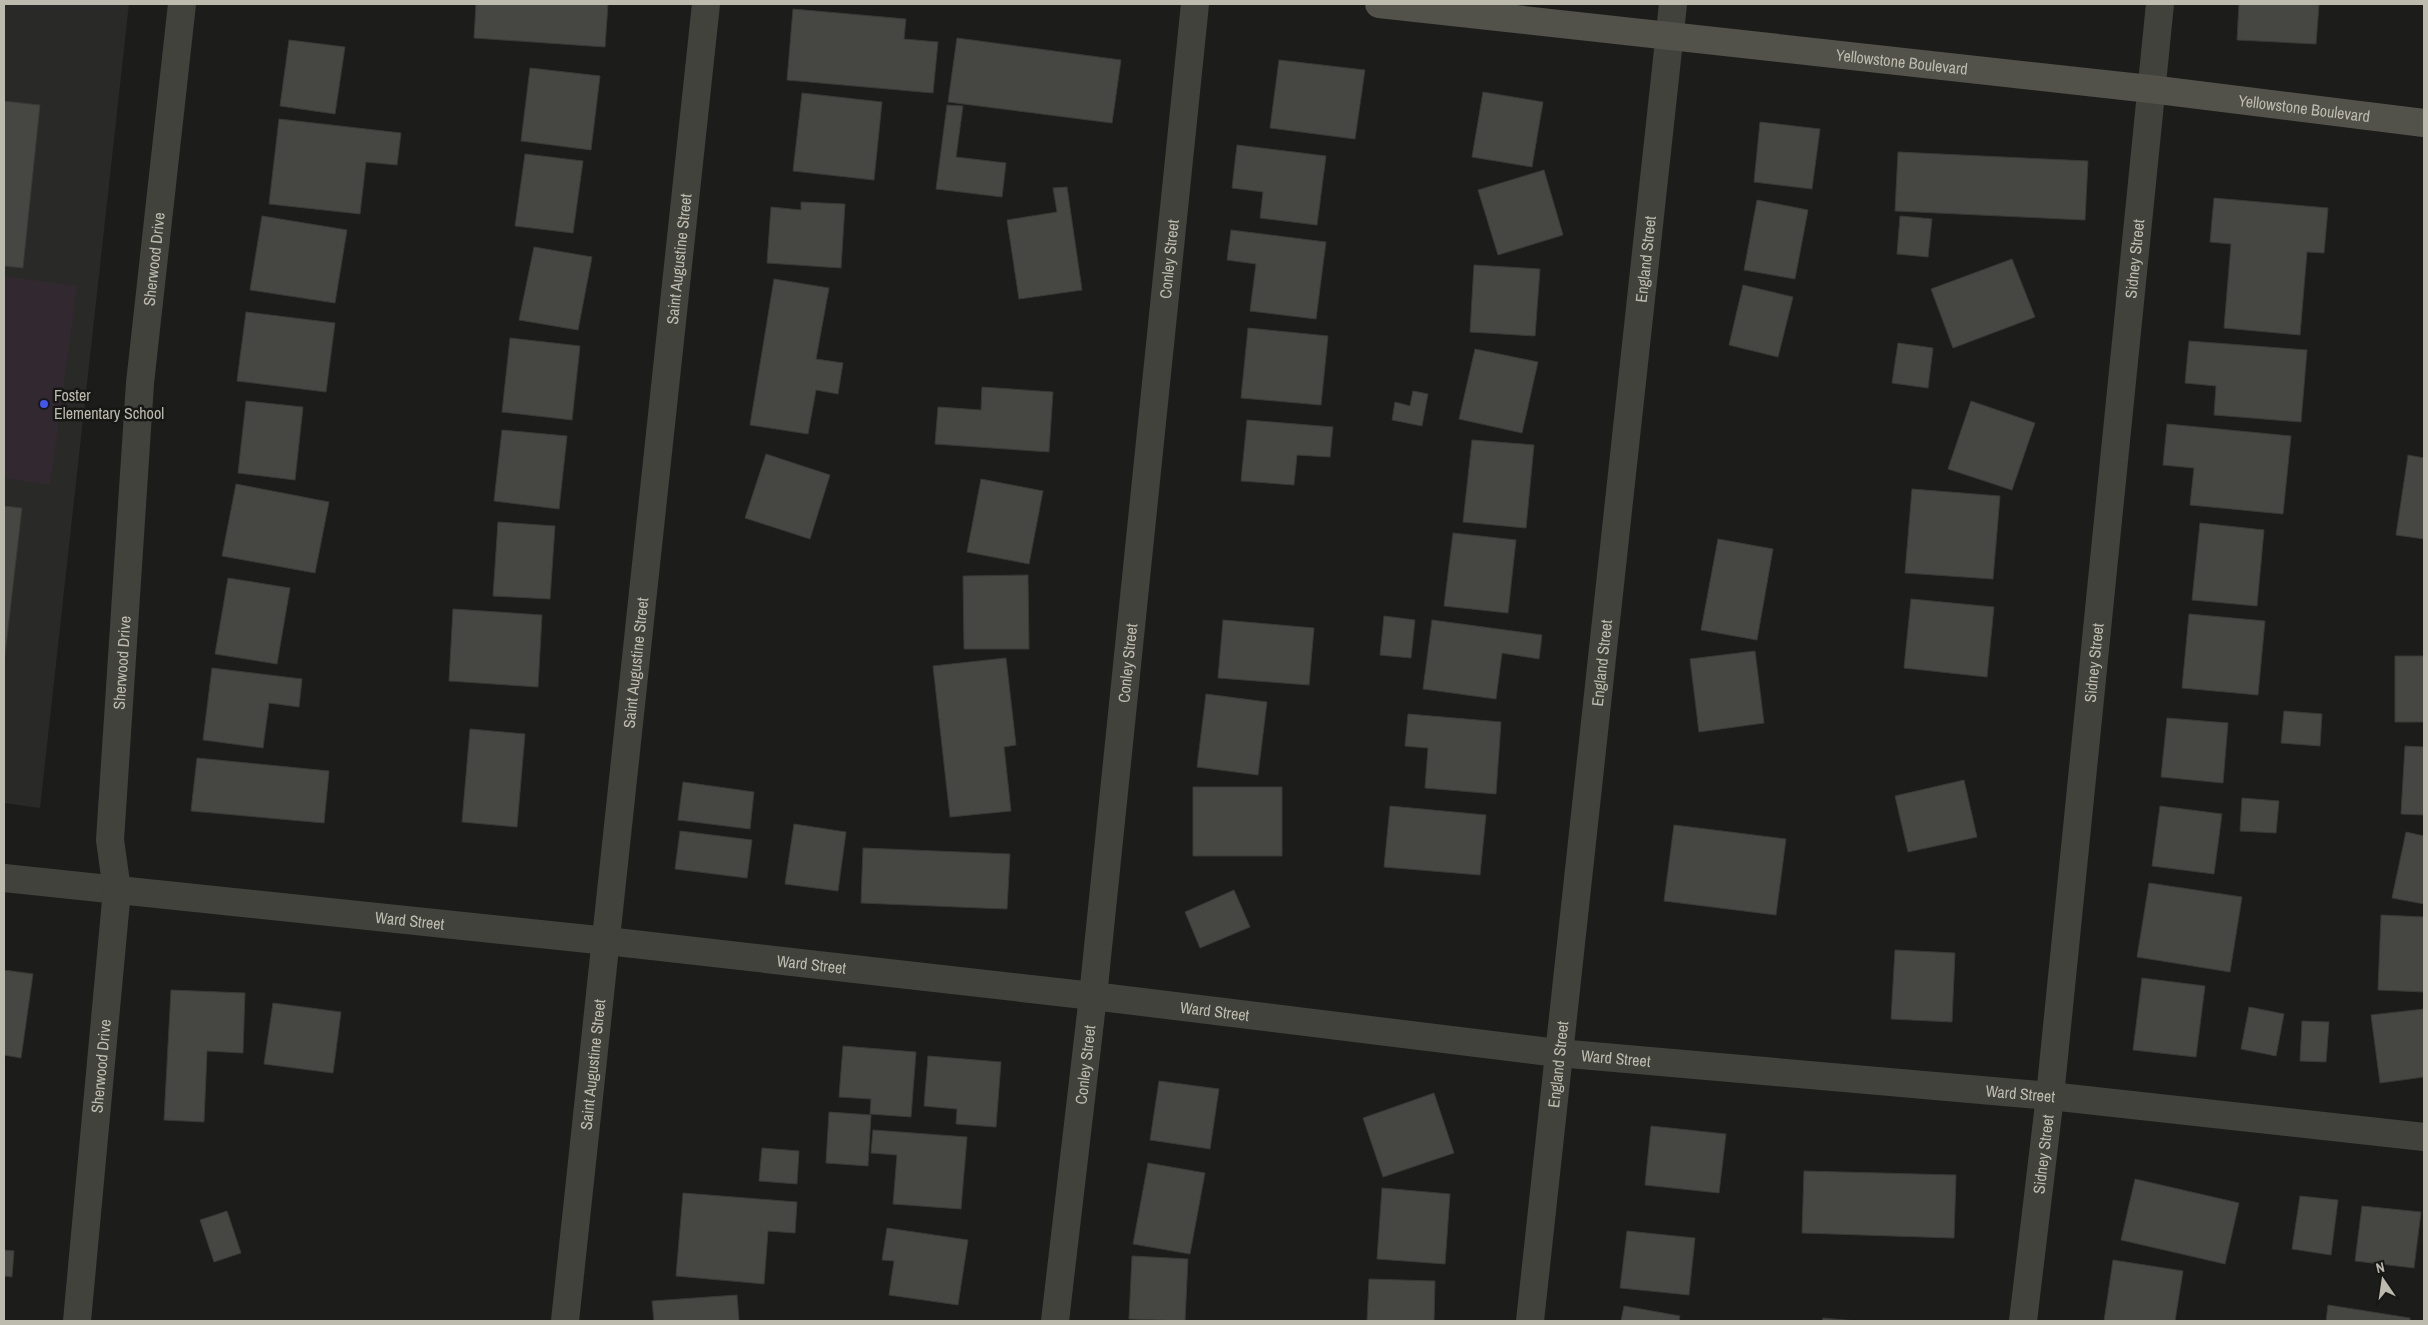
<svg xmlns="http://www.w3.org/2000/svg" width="2428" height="1325" viewBox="0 0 2428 1325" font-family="'Archivo Narrow',sans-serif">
	<rect width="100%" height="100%" fill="#1c1d1b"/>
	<path fill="#292a27" d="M4 4H129L40 808 4 803Z"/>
	<path fill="#32282f" d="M4 276 77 286 50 485 4 478Z"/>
	<path fill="#464742" stroke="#383935" d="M476 4H608L605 47 474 38Z
		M2239 4H2319L2316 44 2237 40Z
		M793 9 906 19 904 39 938 42 933 93 787 80Z
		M957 38 1121 60 1112 123 948 102Z
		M289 40 345 47 335 114 280 106Z
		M1279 60 1365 70 1355 139 1270 128Z
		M530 68 600 76 591 150 521 141Z
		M1483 92 1543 102 1532 167 1472 157Z
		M802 93 882 102 874 180 793 171Z
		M4 101 40 105 23 268 4 266Z
		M947 105 963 106 956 157 1006 163 1002 197 936 189Z
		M279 119 401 133 397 165 366 162 360 214 269 204Z
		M1760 122 1820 129 1812 189 1754 182Z
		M1237 145 1326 156 1317 225 1260 218 1263 192 1232 188Z
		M1898 152 2088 161 2085 220 1895 211Z
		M525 154 583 161 573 233 515 226Z
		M1544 170 1563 235 1498 255 1478 190Z
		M1067 187 1082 290 1019 299 1007 220 1057 212 1053 188Z
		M2214 198 2328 208 2324 253 2307 252 2300 335 2224 328 2231 244 2210 242Z
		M1757 200 1808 210 1795 279 1744 270Z
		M801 202 845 204 841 268 767 263 771 207 801 210Z
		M262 216 347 230 335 303 250 290Z
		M1900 216 1932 219 1928 257 1897 254Z
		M1231 230 1326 242 1316 319 1250 311 1256 264 1227 260Z
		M534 247 592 257 578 330 519 320Z
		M2012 259 2035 317 1953 348 1931 289Z
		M1474 265 1540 269 1535 336 1470 332Z
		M774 279 829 288 816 359 843 363 838 394 816 390 808 434 750 425Z
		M1743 285 1793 297 1778 357 1729 345Z
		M246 312 335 323 326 392 237 381Z
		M1248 328 1328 336 1321 405 1241 398Z
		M510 338 580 346 572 420 502 412Z
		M2189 341 2307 350 2301 422 2214 415 2216 386 2185 383Z
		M1898 343 1933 348 1928 388 1892 383Z
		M1475 349 1538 362 1522 433 1459 419Z
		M982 387 1053 392 1049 452 935 444 938 407 981 410Z
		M1413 391 1428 394 1422 426 1392 420 1395 402 1410 406Z
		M246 401 303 407 295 480 238 473Z
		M1971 401 2035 423 2012 490 1948 469Z
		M1247 420 1333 427 1330 457 1297 455 1294 485 1241 481Z
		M2167 424 2291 436 2283 514 2190 505 2194 468 2163 465Z
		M502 430 567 436 559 509 494 501Z
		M1472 440 1534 445 1526 528 1463 522Z
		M766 454 830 475 810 539 745 518Z
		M2408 455 2424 458V539L2396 535Z
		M981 479 1043 491 1029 564 967 552Z
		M236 484 329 502 315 573 222 556Z
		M1912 489 2000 496 1993 579 1905 573Z
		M4 506 22 508 4 664Z
		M498 522 555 526 550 599 493 596Z
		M2200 523 2264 530 2257 606 2192 600Z
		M1453 533 1516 540 1508 613 1444 606Z
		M1718 539 1773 549 1757 640 1701 630Z
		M1028 575 1029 649H964L963 576Z
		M228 578 290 588 277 664 215 654Z
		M1911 599 1994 607 1987 677 1904 668Z
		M453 609 542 615 538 687 449 681Z
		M2189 614 2265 621 2258 695 2182 688Z
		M1384 616 1415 620 1411 658 1380 655Z
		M1223 620 1314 628 1309 685 1218 678Z
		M1432 620 1542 635 1539 659 1502 653 1496 699 1423 689Z
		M1755 651 1764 723 1699 732 1690 659Z
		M2395 656H2424V722H2395Z
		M1006 658 1016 745 1004 747 1011 811 950 817 933 666Z
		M212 668 302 679 299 707 269 703 263 748 203 740Z
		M1206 694 1267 702 1258 775 1197 767Z
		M2284 711 2322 714 2320 746 2281 743Z
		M1408 714 1501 722 1496 794 1425 788 1428 748 1405 746Z
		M2167 718 2228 723 2223 783 2161 777Z
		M470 729 525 734 517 827 462 822Z
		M2405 746 2424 747V815L2401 814Z
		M197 758 329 771 324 823 191 811Z
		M1964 780 1977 837 1908 852 1895 796Z
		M683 782 754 792 750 829 678 820Z
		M1193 787H1282V856H1193Z
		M2242 798 2279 801 2276 833 2240 831Z
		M1390 806 1486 815 1480 875 1384 867Z
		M2160 806 2222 814 2214 874 2152 866Z
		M794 824 846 832 838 891 785 884Z
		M1674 825 1786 839 1776 915 1664 901Z
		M680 831 752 840 747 878 675 869Z
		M2406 832 2424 836V904L2392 898Z
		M863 848 1010 854 1007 909 861 903Z
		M2149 883 2242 897 2230 972 2137 957Z
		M1234 890 1250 927 1200 948 1185 912Z
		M2381 915 2424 917V992L2378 990Z
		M1895 950 1955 953 1952 1022 1891 1019Z
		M4 970 33 974 21 1058 4 1055Z
		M2142 978 2205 986 2196 1057 2133 1050Z
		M171 990 245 993 243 1053 207 1051 204 1122 164 1120Z
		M273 1003 341 1012 333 1073 264 1064Z
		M2249 1007 2284 1014 2276 1056 2241 1049Z
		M2424 1009V1077L2380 1083 2371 1015Z
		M2302 1021 2329 1022 2326 1062 2300 1061Z
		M843 1046 916 1052 911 1117 870 1114 871 1099 839 1097Z
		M928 1056 1001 1062 996 1127 956 1124 957 1109 924 1106Z
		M1159 1081 1219 1089 1210 1149 1150 1140Z
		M1434 1093 1454 1153 1383 1177 1363 1118Z
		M829 1112 871 1115 868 1166 826 1163Z
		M1651 1126 1726 1134 1719 1193 1645 1185Z
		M873 1130 967 1137 961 1209 893 1204 897 1155 871 1153Z
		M762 1148 799 1151 797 1184 759 1181Z
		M1148 1163 1205 1173 1190 1254 1133 1244Z
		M1804 1171 1956 1175 1954 1238 1802 1233Z
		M2135 1179 2239 1203 2225 1264 2121 1240Z
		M1382 1188 1450 1194 1445 1264 1377 1259Z
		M683 1193 797 1202 795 1233 768 1231 764 1284 676 1276Z
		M2300 1196 2338 1200 2331 1255 2292 1249Z
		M2362 1206 2421 1212 2414 1268 2355 1261Z
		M227 1211 241 1253 214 1262 200 1220Z
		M887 1228 968 1240 958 1305 889 1295 894 1261 882 1260Z
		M1627 1231 1695 1238 1689 1295 1620 1288Z
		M4 1250 14 1251 12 1277 4 1276Z
		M1132 1256 1188 1259 1185 1321 1129 1319Z
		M2113 1260 2183 1271 2175 1321H2104Z
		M1369 1279 1435 1281 1434 1321H1367Z
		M737 1295 739 1321H654L652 1301Z
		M2328 1305 2410 1318V1321H2326Z
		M1624 1306 1680 1316 1679 1321H1621Z
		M1823 1318 1856 1321H1822Z"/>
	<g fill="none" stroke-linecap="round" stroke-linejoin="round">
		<g stroke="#41423c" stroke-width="28">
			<path id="s1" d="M4 878 607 941 1093 996 1558 1053 2050 1096 2424 1137"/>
			<path id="s2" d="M77 1321 117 890 110 840 140 383 182 4"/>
			<path id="s3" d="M565 1321 706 4"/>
			<path id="s4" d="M1055 1321 1093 996 1195 4"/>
			<path id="s5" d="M1530 1321 1673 4"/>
			<path id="s6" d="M2023 1321 2050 1096 2160 4"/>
		</g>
		<path stroke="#52524a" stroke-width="28" id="s7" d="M1379 4 2150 89 2424 123"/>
	</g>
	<circle fill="#4256ee" stroke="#171816" stroke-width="2" cx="44" cy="404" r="5"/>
	<g text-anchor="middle" stroke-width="5" stroke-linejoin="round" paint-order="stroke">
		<g font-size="16" fill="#bcbbae" stroke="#171816">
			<text dy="6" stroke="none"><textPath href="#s7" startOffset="526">Yellowstone Boulevard</textPath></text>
			<text dy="6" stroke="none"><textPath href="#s7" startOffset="931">Yellowstone Boulevard</textPath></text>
			<text dy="6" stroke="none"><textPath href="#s2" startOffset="1066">Sherwood Drive</textPath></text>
			<text dy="6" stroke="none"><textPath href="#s3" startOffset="1068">Saint Augustine Street</textPath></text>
			<text dy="6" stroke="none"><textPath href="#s4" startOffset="1068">Conley Street</textPath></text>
			<text dy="6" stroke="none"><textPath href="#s5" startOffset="1068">England Street</textPath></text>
			<text dy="6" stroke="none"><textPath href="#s6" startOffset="1068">Sidney Street</textPath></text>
			<text dy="6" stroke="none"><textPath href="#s2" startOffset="661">Sherwood Drive</textPath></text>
			<text dy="6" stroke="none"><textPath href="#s5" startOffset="662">England Street</textPath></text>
			<text dy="6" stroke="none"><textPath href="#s3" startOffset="662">Saint Augustine Street</textPath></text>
			<text dy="6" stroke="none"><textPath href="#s4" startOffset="662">Conley Street</textPath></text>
			<text dy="6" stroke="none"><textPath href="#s6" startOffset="662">Sidney Street</textPath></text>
			<text dy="6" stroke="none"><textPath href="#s1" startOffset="408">Ward Street</textPath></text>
			<text dy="6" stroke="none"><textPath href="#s1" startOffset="812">Ward Street</textPath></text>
			<text dy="6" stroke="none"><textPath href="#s1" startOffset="1218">Ward Street</textPath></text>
			<text dy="6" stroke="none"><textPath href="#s1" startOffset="1622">Ward Street</textPath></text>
			<text dy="6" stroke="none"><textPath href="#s3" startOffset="258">Saint Augustine Street</textPath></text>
			<text dy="6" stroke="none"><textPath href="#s5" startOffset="258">England Street</textPath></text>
			<text dy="6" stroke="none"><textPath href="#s2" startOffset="256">Sherwood Drive</textPath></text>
			<text dy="6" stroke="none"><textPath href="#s4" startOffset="258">Conley Street</textPath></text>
			<text dy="6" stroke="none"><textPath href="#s1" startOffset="2028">Ward Street</textPath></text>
			<text dy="6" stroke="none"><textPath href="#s6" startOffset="168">Sidney Street</textPath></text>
		</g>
		<g font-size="16" fill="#bcbbae" stroke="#171816" text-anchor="start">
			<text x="54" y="401">Foster<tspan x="54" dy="18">Elementary School</tspan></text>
		</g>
	</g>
	<rect width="2428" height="1325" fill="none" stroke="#bcbbae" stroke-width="10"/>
	<g transform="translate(2383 1280) rotate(347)" stroke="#171816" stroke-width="4" paint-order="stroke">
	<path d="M0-4L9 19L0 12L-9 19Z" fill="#bcbbae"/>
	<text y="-8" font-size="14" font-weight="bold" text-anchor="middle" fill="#bcbbae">N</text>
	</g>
</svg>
